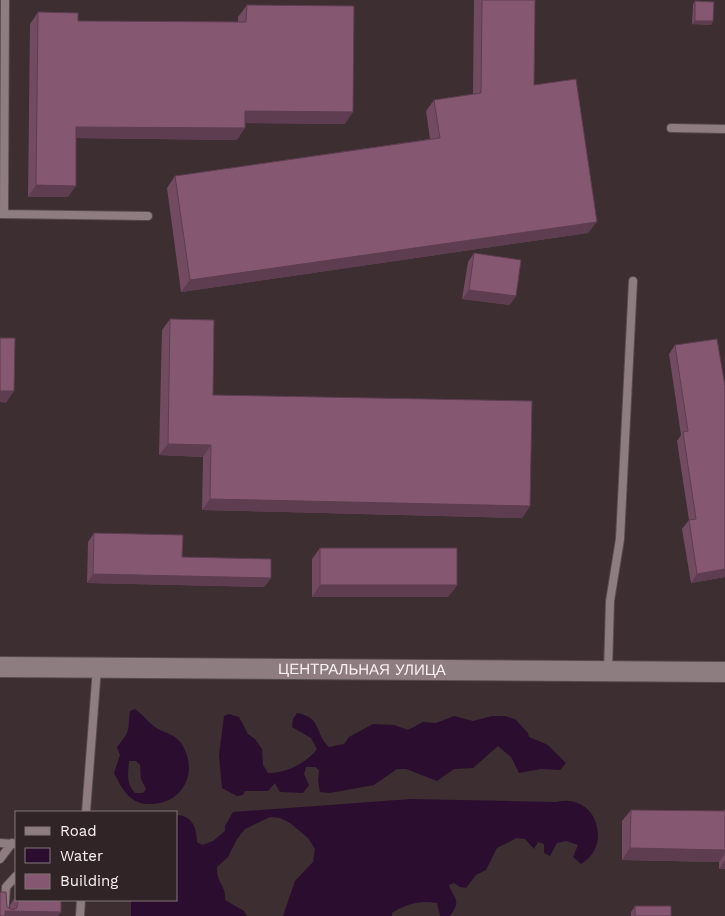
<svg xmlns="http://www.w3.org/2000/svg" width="725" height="916" viewBox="0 0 725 916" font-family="'Work Sans',sans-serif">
	<rect width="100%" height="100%" fill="#3c2e31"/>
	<path fill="#2b0e2f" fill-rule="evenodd" d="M135 709C144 715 149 724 158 729 166 733 175 735 181 743 200 771 183 805 149 804 142 804 136 802 131 798 123 792 119 782 114 773L120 755 117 747C132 728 127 733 130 711ZM129 761H136L140 765 141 779 146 789 143 793H135C126 783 128 774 129 761Z
		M297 713C323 718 314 733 329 747L344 744 349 737 373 724 394 725 408 730 423 722 436 723 454 716 473 721 492 716H505L515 719 528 733 529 737 548 745 566 763 560 770 541 769 519 773 511 757 498 746 473 768 454 769 437 781 406 769H397L374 785 330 793 320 792 318 781 319 770 315 767H306L304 774 309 785 303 793 280 792 275 783 268 791H245L243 795 237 796 222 788 219 755 224 716 229 714 239 717 248 734 255 739 262 749 263 765 268 773C284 774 307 763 317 749L311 738 292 727 293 719Z
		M411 799 556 802C597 792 613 846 581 864L573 857 578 845 566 841 557 843 550 856 544 853V844L538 842 534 849 525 839 517 838 497 848 486 870 476 875 466 888 460 887 454 883 449 885C454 900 462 899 450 916H440L437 903C420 900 406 904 392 913V916H283L295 881 313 862 315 849 308 838 290 823 280 818 270 817 245 829 237 839 228 857 217 867C216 883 227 887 225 900L244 911 247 916H131V900H176V815C192 815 197 828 197 842L202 845 213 841 225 831V826L233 812Z"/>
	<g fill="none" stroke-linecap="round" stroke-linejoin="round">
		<g stroke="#564b4d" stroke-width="10">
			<path id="service" d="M671 128 725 129
				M0 214 148 216
				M4 214 5 0
				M608 671 610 601 620 539 633 281
				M86 812 97 668
				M0 843 14 844
				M0 859 12 843
				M4 916 6 887 16 876
				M80 916 81 900"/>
		</g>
		<g stroke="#564b4d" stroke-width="22">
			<g id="tertiary">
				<path id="s1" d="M0 667 725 672"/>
			</g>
		</g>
		<use href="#service" stroke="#8d7d80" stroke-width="8"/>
		<use href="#tertiary" stroke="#8d7d80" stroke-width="20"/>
	</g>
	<path fill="#724b61" d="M474 0H535L534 85 588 233 181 292 167 188 175 176 430 139 426 111 434 100 473 94Z
		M695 1 713 21 711 25 692 24 693 4Z
		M247 5 345 124 245 123 237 140 76 138 68 197H28L30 24 38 12 78 21 238 22V17Z
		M474 253 510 305 462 299 468 262Z
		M170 319 213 395 530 506 522 518 202 510 203 457 159 455 162 330Z
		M675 345 725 577 691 583 682 529 689 520 677 441 681 435 669 354Z
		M94 533 182 557 271 578 264 587 87 583 88 542Z
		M320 548 457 585 448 597H312V559Z
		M725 809V869H719V862L622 860V821L631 810 723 811Z
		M16 896V900H61V912L58 916H0L10 909V905Z
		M635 906 671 916H631V912Z"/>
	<path fill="#5d3d4f" d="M695 21H713L711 25 692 24Z
		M245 111 353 112 345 124 237 123Z
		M76 127 245 128 237 140 68 138Z
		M36 185 76 186 68 197H28Z
		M597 222 588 233 181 292 190 280Z
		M469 290 516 296 510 305 462 299Z
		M0 391H14L6 403 0 402Z
		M168 444 211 445 203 457 159 455Z
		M210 499 530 506 522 518 202 510Z
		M725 569V577L691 583 697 574Z
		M93 574 271 578 264 587 87 583Z
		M320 585H457L448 597H312Z
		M630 848 725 850V853L719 862 622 860Z
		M725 860V869H719Z
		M5 911 61 912 58 916H2Z"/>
	<path fill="#855771" stroke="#5d3d4f" d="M482 0H535L534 85 576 79 597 222 190 280 175 176 440 138 434 100 481 93Z
		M695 1 714 2 713 21H695Z
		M247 5 354 6 353 112 245 111V128L76 127V186L36 185 38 12 78 13V21L246 22Z
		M474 253 521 260 516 296 469 290Z
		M170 319 214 320 213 395 532 401 530 506 210 499 211 445 168 444Z
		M0 338H15L14 391H0Z
		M717 339 725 386V569L697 574 689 520 696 519 683 432 688 431 675 345Z
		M94 533 183 535 182 557 271 559V578L93 574Z
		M320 548H457V585H320Z
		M631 810 725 811V850L630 848Z
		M0 892H6L7 907 12 910 17 908 18 900H61V912L5 911V916H0Z
		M635 906H671V916H635Z"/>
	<g text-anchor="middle" stroke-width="4" stroke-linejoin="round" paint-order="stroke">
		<g font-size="15" fill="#faf1f2" stroke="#312427">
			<text dy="5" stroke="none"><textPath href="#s1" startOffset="362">ЦЕНТРАЛЬНАЯ УЛИЦА</textPath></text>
		</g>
	</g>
	<rect x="15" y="811" width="162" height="90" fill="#312427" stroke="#817678"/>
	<rect x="25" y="827" width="25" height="8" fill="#8d7d80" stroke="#817678"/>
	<text x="60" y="836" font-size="15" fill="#faf1f2">Road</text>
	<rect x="25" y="848" width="25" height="15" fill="#2b0e2f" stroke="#817678"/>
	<text x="60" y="861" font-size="15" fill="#faf1f2">Water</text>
	<rect x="25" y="874" width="25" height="15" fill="#855771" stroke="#817678"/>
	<text x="60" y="886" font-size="15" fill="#faf1f2">Building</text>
</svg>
